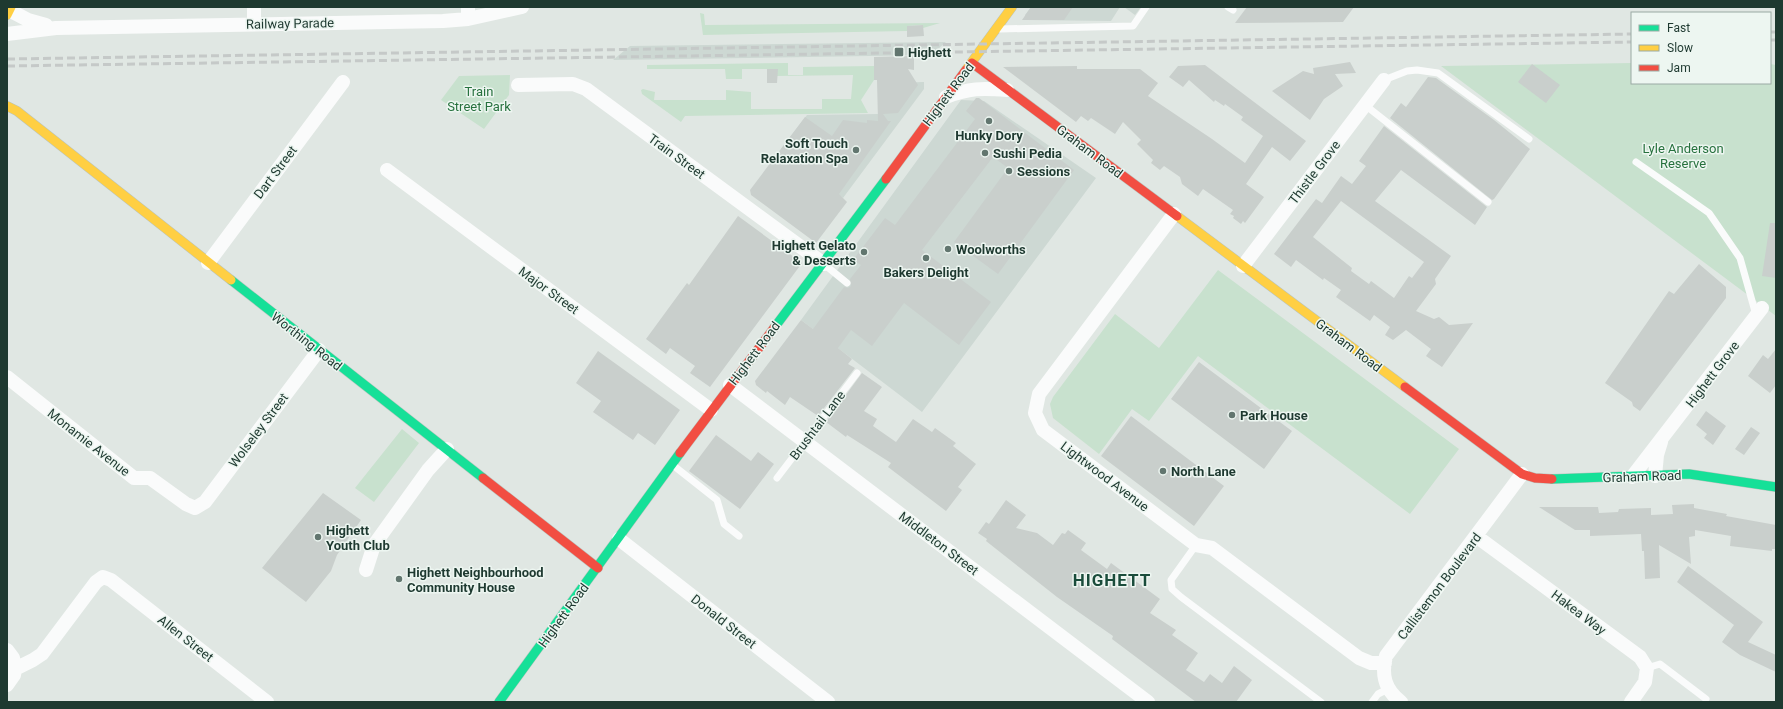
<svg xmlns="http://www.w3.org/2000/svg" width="1783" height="709" viewBox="0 0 1783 709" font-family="Roboto,sans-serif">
	<rect width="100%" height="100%" fill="#e0e7e3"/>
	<path fill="#cdd8d3" d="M1031 7H1120L1111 21 1027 20 1025 15Z
		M1124 7H1141L1135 15Z
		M946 42 931 55 613 60 630 46Z
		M924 82V89L843 198 781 149 807 115 878 114 888 83Z
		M961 100 984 101 1096 178 922 412 801 320Z"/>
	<path fill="#c8e1ce" d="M700 13 704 14 705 25 940 23 923 28V25L907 26V31L703 35Z
		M788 63V75H803V67L874 66V80L861 100 868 113 685 116 681 122 642 94 641 90 643 89 655 92 654 100H726V90L751 92V109H822V99H851L853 75 777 76 767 69H742V79H726L725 69H647V65Z
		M1632 63V83H1770V64L1776 65V316L1441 66Z
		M510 75 509 95 484 129 441 100 459 76Z
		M1218 270 1459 449 1410 514 1198 356 1149 421 1132 409 1099 454 1053 418 1050 404 1053 397 1115 314 1159 348Z
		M402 429 419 443 374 502 355 488Z"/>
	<path fill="#c9cfcc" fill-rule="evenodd" d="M1031 7H1073L1064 20H1022Z
		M1247 7H1354L1343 22 1235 23Z
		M923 25 924 36 907 37V26Z
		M914 56V70L908 69 918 85 898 113 883 114 888 121H891L839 194 847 202 816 243 751 195 750 190 805 117 832 136 843 120 867 123V120L878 121 877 80H874V57Z
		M1350 62 1356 73 1335 74 1343 86 1324 99 1310 120 1272 91 1303 71 1314 74 1313 68Z
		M1532 64 1560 85 1546 103 1518 82Z
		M1205 65 1306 141 1290 161 1272 147 1246 184 1264 197 1245 223 1243 221 1241 224 1233 218 1234 216 1230 214 1233 210 1203 189 1198 196 1182 184 1180 177 1164 166 1160 170 1151 163 1153 160 1137 144 1141 140 1123 122 1115 134 1091 118 1088 121 1081 116 1076 122 1003 67 1077 66V69H1140L1158 83 1148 96 1212 139 1245 163 1263 136 1241 120 1243 117 1225 104 1224 106 1215 100 1214 102 1189 80 1183 87 1169 77 1178 66Z
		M767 69H778L777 83H767Z
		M1428 77 1436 78 1494 120 1530 149 1494 199 1492 200 1390 118 1401 103 1406 107Z
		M976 98H979L1074 170 998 274 954 242 1008 168 993 157 922 250 991 302 959 345 904 303 872 346 851 330 838 348 852 359 848 364 855 368 818 416 790 397 785 405 767 391 766 393 756 385 755 381 801 320 813 329 844 287 848 288 851 286 850 279 861 265 853 260 885 218 895 225 975 119 966 111Z
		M1384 126 1487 207 1475 225 1401 170 1375 201 1451 256 1435 279 1436 284 1416 311 1434 319 1439 317 1449 325 1473 323 1442 367 1426 356 1431 349 1406 330 1393 340 1385 335 1390 327 1374 315 1370 321 1336 297 1341 290 1324 278 1323 280 1296 260 1291 267 1274 254 1316 199 1322 203 1341 176 1352 184 1366 166 1359 161ZM1341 201 1424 262 1412 278 1409 276 1394 298 1371 281 1369 284 1351 271 1352 268 1313 237Z
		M738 216 802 263 710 387 690 373 695 366 670 348 666 354 646 339 687 283 689 285Z
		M1770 223H1776V278L1762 276Z
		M1699 264 1726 287V298L1640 411 1633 406 1632 402 1605 383 1669 291 1674 294Z
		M1776 349V385L1770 393 1748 376 1763 355 1768 359Z
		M598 351 680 410 655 445 638 433 633 440 593 412 601 401 576 383Z
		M1199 362 1292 431 1264 469 1171 399Z
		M862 373 882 387 864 411 877 419 873 426 896 442 913 419 932 432 935 428 956 443 953 446 976 464 958 487 962 490 946 511 888 467 891 463 847 435 846 437 826 422Z
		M1706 411 1726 426 1713 445 1704 438 1707 434 1696 425Z
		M1131 416 1224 486 1194 526 1101 456Z
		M1751 427 1760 433 1744 455 1735 449Z
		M716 435 751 461 758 452 774 464 740 509 689 471Z
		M323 493 361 520 337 555 331 571 306 602 262 568Z
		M1006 500 1026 515 1016 528 1037 533 1053 545 1062 533 1065 534 1068 530 1086 543 1081 550 1107 569 1111 563 1160 599 1150 613 1176 630 1172 635 1198 653 1186 670 1204 682 1210 674 1222 683 1234 666 1252 680 1236 702H1196L1112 639 1113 636 1057 597 986 541 987 539 978 533 986 522 989 524Z
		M1694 504V508L1727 514 1726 516 1776 525V549H1772V551L1730 546 1731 536 1695 530V536L1689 537 1691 564 1659 545 1660 578 1645 579 1644 551H1642L1641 534 1590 536V530H1575L1539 507H1598L1599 513 1618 512 1619 509 1651 508V515L1673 514 1672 505Z
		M1688 566 1763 622 1748 642 1776 655V672L1740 655 1722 642 1734 625 1677 582Z"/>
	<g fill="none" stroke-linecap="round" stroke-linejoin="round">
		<g stroke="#b9c4be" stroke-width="10">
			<path id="fast" d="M231 280 483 478
				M774 328 886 179
				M1552 479 1689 474 1776 487
				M499 702 680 453"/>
		</g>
		<g stroke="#b9c4be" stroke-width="10">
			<path id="slow" d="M7 15 11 7
				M966 70 1012 7
				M7 106 17 111 231 280
				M1177 216 1405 387"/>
		</g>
		<g stroke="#b9c4be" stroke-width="10">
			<path id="jam" d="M972 63 1177 216
				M886 179 966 70
				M1405 387 1522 474 1535 478 1552 479
				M680 453 774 328
				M483 478 598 568"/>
		</g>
		<path stroke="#fafbfb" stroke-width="7" d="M1228 7 1233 10
			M1000 29 1133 26 1146 7
			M1384 80 1407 71 1417 70 1438 73 1529 139
			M1365 105 1488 202
			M1636 162 1709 213 1740 258 1756 315
			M825 265 847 283
			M674 466 717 500 724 524 739 536
			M777 478 857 373
			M1196 545 1171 580 1172 589 1181 597 1321 702
			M1647 668 1660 664 1706 699
			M1372 702 1378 694 1388 689"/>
		<path stroke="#fafbfb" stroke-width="14" d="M254 7V24
			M468 7V19
			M7 9 28 20 46 25
			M7 34 56 28 443 21 468 19 522 7
			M518 85 573 84 586 89 824 264
			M946 97C969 88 982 88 1007 90
			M387 170 711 410
			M1174 214 1039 394 1035 413 1043 430 1196 545 1212 548 1359 658 1371 663H1385
			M208 263 343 82
			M1243 266 1384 80
			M7 377 134 478H150L186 504 195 508 205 502 319 350
			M730 385 1148 702
			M1655 476 1657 455 1661 442
			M1632 477 1762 308
			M1476 536 1640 657 1647 668 1645 682 1631 702
			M619 539 828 702
			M366 570 374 545 428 470 447 449
			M7 650 13 658 15 669
			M7 685 14 675 15 669 33 660 42 654 96 582 103 577 111 580 267 702
			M1401 702C1385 690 1381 675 1386 656L1522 474"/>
		<use href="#fast" stroke="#16e098" stroke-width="9"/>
		<use href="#slow" stroke="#ffcf43" stroke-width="9"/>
		<use href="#jam" stroke="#f24e42" stroke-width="9"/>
		<path stroke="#c5c9c8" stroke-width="3" stroke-dasharray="8 4" stroke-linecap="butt" d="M1770 32H1776
			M1770 40H1776
			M7 59 1632 34
			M7 66 1632 42"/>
	</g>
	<g fill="#62766f" stroke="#edf6f1" stroke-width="1.5">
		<rect x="894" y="47" width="10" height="10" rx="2"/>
		<circle cx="989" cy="121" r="4"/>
		<circle cx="856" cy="150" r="4"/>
		<circle cx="985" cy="153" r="4"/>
		<circle cx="1009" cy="171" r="4"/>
		<circle cx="948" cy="249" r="4"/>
		<circle cx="864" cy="252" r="4"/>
		<circle cx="926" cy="258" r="4"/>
		<circle cx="1232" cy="415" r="4"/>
		<circle cx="1163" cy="471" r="4"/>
		<circle cx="318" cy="537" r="4"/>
		<circle cx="399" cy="579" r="4"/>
	</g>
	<g text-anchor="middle" stroke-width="3" stroke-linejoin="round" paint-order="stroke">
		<g font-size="13" fill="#1e3930" stroke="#edf6f1">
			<text transform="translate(290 23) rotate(-1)" y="5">Railway Parade</text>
			<text transform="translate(948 94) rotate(-53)" y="5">Highett Road</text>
			<text transform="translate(1090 151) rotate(37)" y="5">Graham Road</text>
			<text transform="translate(677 156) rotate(36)" y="5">Train Street</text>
			<text transform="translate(275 172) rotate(-53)" y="5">Dart Street</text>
			<text transform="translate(1314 172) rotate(-53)" y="5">Thistle Grove</text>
			<text transform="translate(549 290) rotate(36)" y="5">Major Street</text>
			<text transform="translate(307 341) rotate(38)" y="5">Worthing Road</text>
			<text transform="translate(1349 345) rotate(37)" y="5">Graham Road</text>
			<text transform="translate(754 353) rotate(-53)" y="5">Highett Road</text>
			<text transform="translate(1712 374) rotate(-53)" y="5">Highett Grove</text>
			<text transform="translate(817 425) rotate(-53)" y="5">Brushtail Lane</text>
			<text transform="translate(258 430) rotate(-53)" y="5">Wolseley Street</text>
			<text transform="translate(89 442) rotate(38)" y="5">Monamie Avenue</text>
			<text transform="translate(1105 476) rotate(37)" y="5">Lightwood Avenue</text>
			<text transform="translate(1642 476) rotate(-2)" y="5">Graham Road</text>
			<text transform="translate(939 543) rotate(37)" y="5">Middleton Street</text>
			<text transform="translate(1439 586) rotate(-53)" y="5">Callistemon Boulevard</text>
			<text transform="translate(1579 612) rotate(37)" y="5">Hakea Way</text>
			<text transform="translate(563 615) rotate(-54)" y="5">Highett Road</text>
			<text transform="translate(724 621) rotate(38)" y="5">Donald Street</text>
			<text transform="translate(186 638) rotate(38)" y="5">Allen Street</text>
		</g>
		<g font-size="13" font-weight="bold" fill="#1e3930" stroke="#edf6f1" text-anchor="start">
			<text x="908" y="57">Highett</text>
			<text x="989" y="140" text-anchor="middle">Hunky Dory</text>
			<text x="848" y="148" text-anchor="end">Soft Touch<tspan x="848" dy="15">Relaxation Spa</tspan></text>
			<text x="993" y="158">Sushi Pedia</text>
			<text x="1017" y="176">Sessions</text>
			<text x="856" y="250" text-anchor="end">Highett Gelato<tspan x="856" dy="15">&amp; Desserts</tspan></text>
			<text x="956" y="254">Woolworths</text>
			<text x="926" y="277" text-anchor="middle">Bakers Delight</text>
			<text x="1240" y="420">Park House</text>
			<text x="1171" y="476">North Lane</text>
			<text x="326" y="535">Highett<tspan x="326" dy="15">Youth Club</tspan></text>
			<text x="407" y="577">Highett Neighbourhood<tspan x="407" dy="15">Community House</tspan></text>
		</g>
		<g font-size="13" fill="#27713e" stroke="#edf6f1">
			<text x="479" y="96">Train<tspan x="479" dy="15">Street Park</tspan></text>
			<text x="1683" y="153">Lyle Anderson<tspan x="1683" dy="15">Reserve</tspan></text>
		</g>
		<g font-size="17" font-weight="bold" letter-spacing="1" fill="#1a4c3b" stroke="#edf6f1">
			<text x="1112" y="586">HIGHETT</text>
		</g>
	</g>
	<rect width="1783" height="709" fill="none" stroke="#1e3930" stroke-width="16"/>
	<rect x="1631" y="12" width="140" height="72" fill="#edf6f1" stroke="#9aaaa4"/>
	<rect x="1639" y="25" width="20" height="6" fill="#16e098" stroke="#9aaaa4"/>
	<text x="1667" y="32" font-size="12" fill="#1e3930">Fast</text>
	<rect x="1639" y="45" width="20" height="6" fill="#ffcf43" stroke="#9aaaa4"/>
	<text x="1667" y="52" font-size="12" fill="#1e3930">Slow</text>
	<rect x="1639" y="65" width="20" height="6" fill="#f24e42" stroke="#9aaaa4"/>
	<text x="1667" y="72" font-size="12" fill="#1e3930">Jam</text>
</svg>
